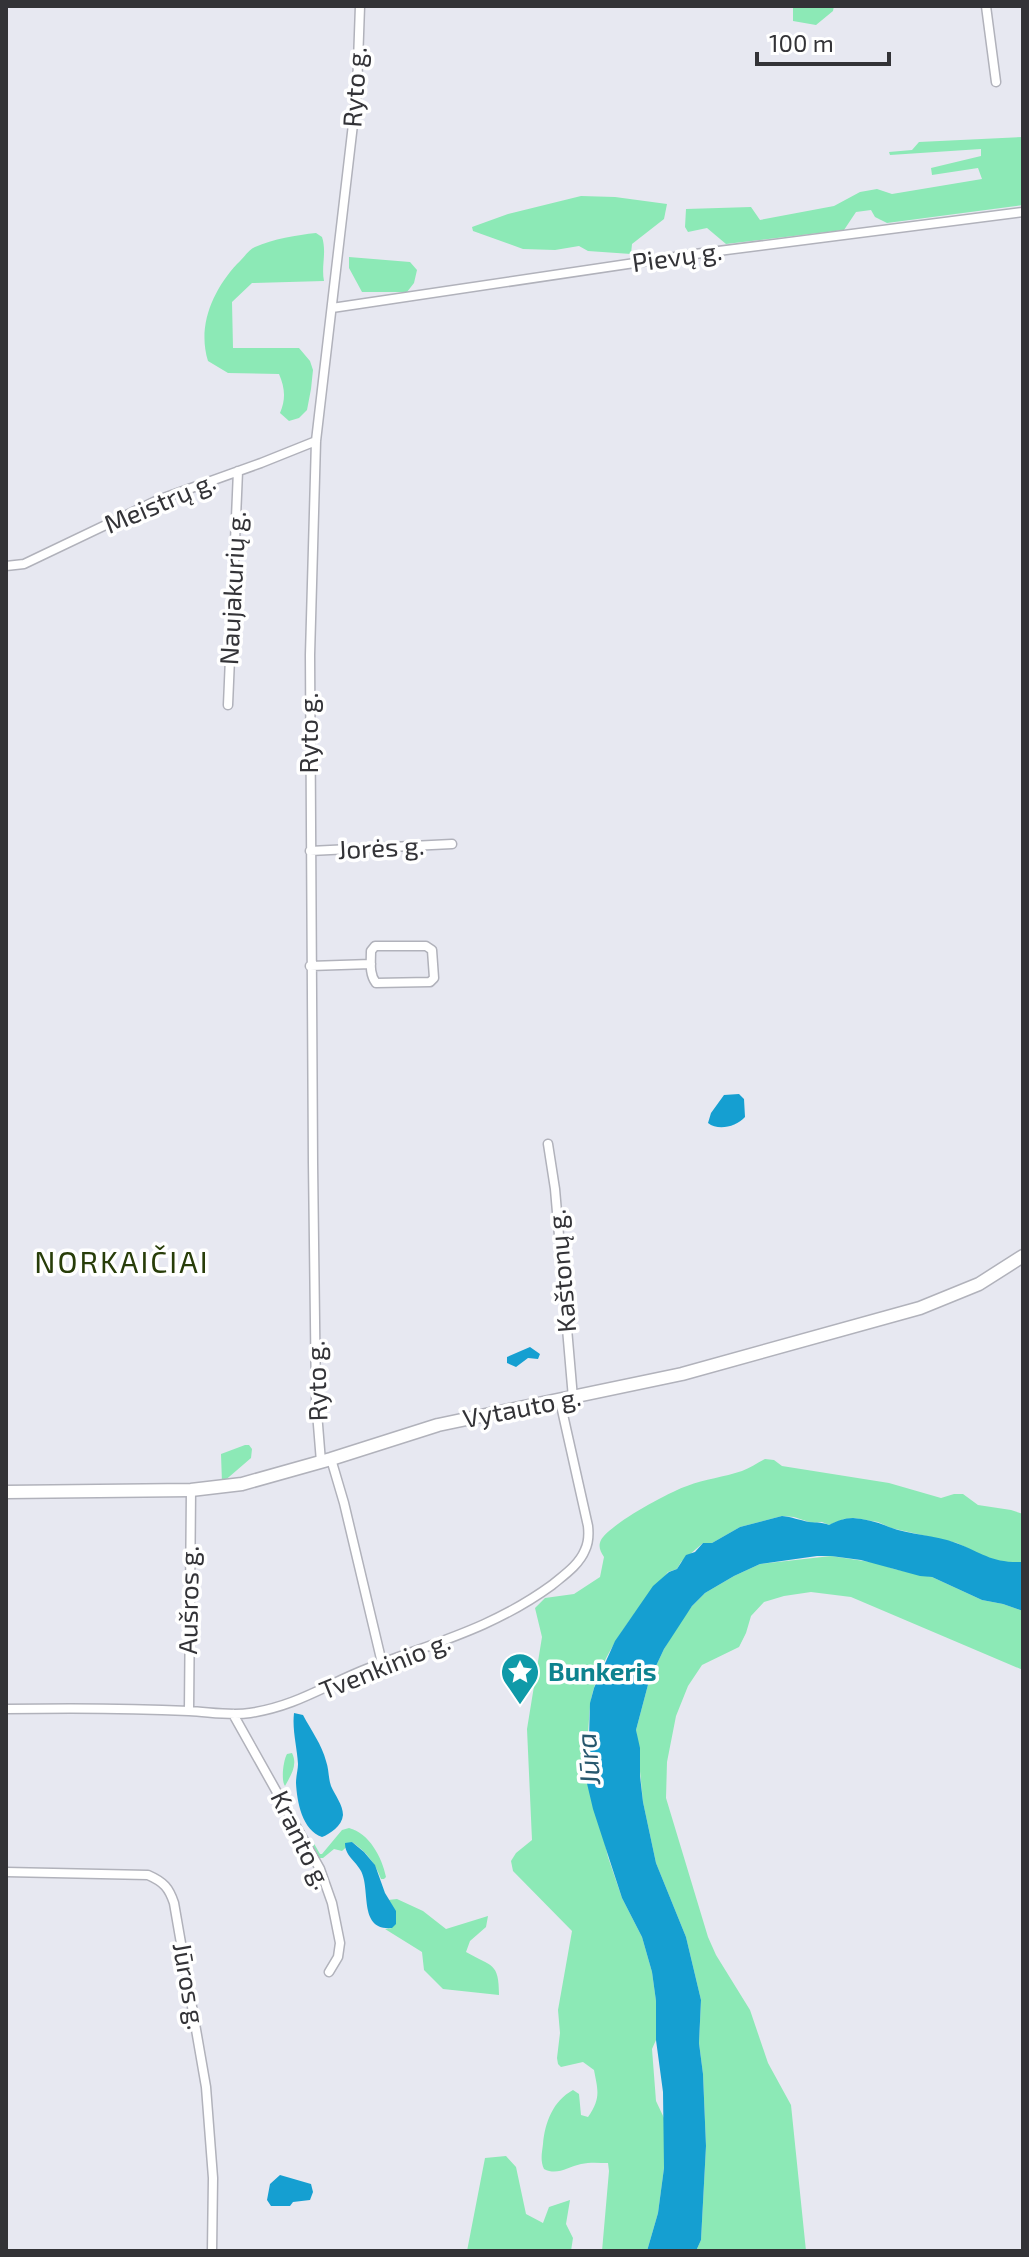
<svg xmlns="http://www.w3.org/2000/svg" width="1029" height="2257" viewBox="0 0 1029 2257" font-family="'Exo 2',sans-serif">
	<rect width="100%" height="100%" fill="#e7e8f1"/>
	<path fill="#8ce9b6" d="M793 6H834L833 11 816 25 793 21Z
		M1023 137V205L887 223 875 217 871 210 856 212 844 230 726 244 707 228 688 232 685 227 686 209 751 207 760 220 834 206 860 192 877 189 892 194 982 179 978 168 932 175 931 168 981 156V149L890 155 889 152 912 150 919 142Z
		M581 196 615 197 667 204 664 219 632 244 631 254 588 251 579 246 555 250 523 249 473 231 472 227 508 214Z
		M316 233 322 237C327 252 321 266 324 281L252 283 232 302 233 348H299L310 361 313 370 311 389 307 410 299 418 289 421 280 413C286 399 285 388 279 374L228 373 208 361C197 326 213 290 237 264 243 259 248 250 255 247 273 239 297 235 316 233Z
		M349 257 410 262 417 270 414 283 407 292H362L349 268Z
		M245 1445H249L252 1449 251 1458 222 1483 221 1454Z
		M765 1459 774 1460 782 1466 889 1483 941 1498 954 1494H963L978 1505 1011 1510 1023 1514V1564L1003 1563 983 1556 957 1543 891 1528 878 1522 854 1518 844 1519 829 1525 822 1522 812 1523 794 1517 782 1516 740 1527 712 1543H703L681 1562 677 1569 668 1572C638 1609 607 1644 593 1691 587 1711 591 1732 584 1752L608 1857 622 1898 642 1937 652 1972 656 2001V2040L652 2049 656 2101 664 2118V2168L658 2213 647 2251H602L609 2171 608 2163C599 2163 590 2162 581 2164 568 2167 557 2176 544 2169 540 2160 542 2153 543 2144 545 2122 553 2101 573 2090L579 2094 581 2115 588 2117C601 2098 598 2091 594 2070L583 2062 561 2067 558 2064 557 2058 560 2033 558 2010 572 1931 513 1871 511 1861 516 1853 532 1840 527 1729 542 1637 535 1608 545 1598 574 1594 600 1577 604 1557C600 1551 598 1546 601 1540 610 1524 669 1492 687 1486 705 1479 724 1477 742 1471 750 1468 757 1463 765 1459Z
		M831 1556 877 1563 894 1569 932 1577 982 1600 1003 1604 1023 1611V1670L851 1597 811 1592 784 1596 764 1602 751 1616 746 1633 739 1647 702 1665 688 1686 676 1716 667 1762 666 1798 708 1937 716 1955 750 2010 768 2063 791 2105 806 2251H696L701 2240 706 2146 703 2074 699 2043 701 2000 686 1937 656 1863 643 1802 636 1730 649 1681 664 1649 678 1625 692 1606 705 1593 734 1576 760 1564Z
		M292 1753C298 1765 291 1775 285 1786 281 1781 283 1761 287 1754Z
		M349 1828C369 1833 382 1857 386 1877L384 1879H381C375 1862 366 1852 352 1842L342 1851 334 1849 323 1858H318L310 1839 312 1840 320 1854H322L342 1830Z
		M397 1899 423 1911 446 1929 488 1916 486 1927 470 1941 466 1952C492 1967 499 1962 499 1995L443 1989 424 1970 422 1952 385 1929 392 1928V1905L388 1900Z
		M506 2156 516 2167 526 2214 543 2223 549 2207 570 2200 566 2224 573 2238 571 2251H467L485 2158Z"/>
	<path fill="#159fd1" d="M739 1094 744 1099 745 1117C736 1127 718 1131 708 1123L711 1113 724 1095Z
		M530 1347 540 1354 538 1359 528 1358 516 1367 507 1363V1357Z
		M782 1516C792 1517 799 1520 809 1522 817 1523 822 1522 829 1525 837 1521 844 1518 853 1518 865 1519 878 1522 889 1527 910 1535 935 1535 956 1543 983 1553 991 1563 1022 1562L1023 1611 1003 1604 982 1600 932 1577 920 1576 861 1560 831 1556H817L760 1564 734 1576 705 1593 692 1606 664 1649 649 1681 636 1730 640 1748V1776L643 1802 656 1863 686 1937 701 2000 699 2043 703 2074 706 2146 701 2240 696 2251H647L658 2213 664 2168 663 2092 656 2040V2001L652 1972 642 1937 622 1898 593 1809 585 1775 584 1752 589 1738 590 1703 594 1688 615 1641 653 1586 669 1572 677 1569 686 1555 695 1552 703 1543H712L740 1527Z
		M294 1713 303 1715C311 1730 322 1745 326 1761 329 1769 328 1777 331 1786 335 1795 343 1805 343 1815 342 1826 330 1834 322 1837 302 1830 297 1802 296 1783 296 1776 298 1770 298 1764 297 1747 292 1730 294 1713Z
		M352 1842 364 1852 375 1865 385 1893 396 1911V1924L392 1928C358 1931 371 1890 361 1871 355 1860 345 1856 345 1843Z
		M280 2175 311 2184 313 2192 310 2200 293 2202 290 2206H271L267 2200 270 2184Z"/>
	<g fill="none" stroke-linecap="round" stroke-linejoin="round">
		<g stroke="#b1b2bb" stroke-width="11">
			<path id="minor" d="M986 6 996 82
				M332 308 695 254 1023 212
				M6 566 24 564 158 500 261 463 316 441
				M228 705 238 471
				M310 851 452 844
				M375 946H426L432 950 434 978 430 982 376 983C369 974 371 962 371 951Z
				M310 966 371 964
				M548 1144 555 1189 573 1398
				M331 1459 344 1503 382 1663
				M321 1462 316 1400 313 1163 310 655 316 441 357 90 360 6
				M6 1709C67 1708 128 1708 189 1711 210 1712 230 1716 250 1713 297 1706 327 1684 369 1668 436 1642 493 1628 552 1585 564 1575 579 1565 585 1550 589 1542 589 1535 588 1526L560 1401
				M189 1711 191 1490
				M233 1714 320 1869 332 1903 340 1943 338 1957 329 1972
				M6 1872 148 1875C164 1882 169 1888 174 1903L206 2087 213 2178 212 2251"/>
		</g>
		<g stroke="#b1b2bb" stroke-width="15">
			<path id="secondary" d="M6 1492 191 1490 242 1484 331 1459 438 1425 682 1374 920 1308 979 1284 1023 1256"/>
		</g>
		<use href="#minor" stroke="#fff" stroke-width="8"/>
		<use href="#secondary" stroke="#fff" stroke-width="12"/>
	</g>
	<defs>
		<g id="sight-pin" transform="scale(2)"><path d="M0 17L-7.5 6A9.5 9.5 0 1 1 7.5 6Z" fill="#0f9aa8" stroke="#fff"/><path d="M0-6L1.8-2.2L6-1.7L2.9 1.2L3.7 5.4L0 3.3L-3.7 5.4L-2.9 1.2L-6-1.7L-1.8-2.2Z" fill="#fff"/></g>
	</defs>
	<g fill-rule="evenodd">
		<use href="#sight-pin" x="520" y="1672"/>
	</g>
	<g text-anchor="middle" stroke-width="7" stroke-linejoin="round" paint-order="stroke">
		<g font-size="26" fill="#333337" stroke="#fff">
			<text transform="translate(355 87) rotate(-86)" y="9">Ryto g.</text>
			<text transform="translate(677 257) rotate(-8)" y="9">Pievų g.</text>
			<text transform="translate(160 503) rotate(-23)" y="9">Meistrų g.</text>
			<text transform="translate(233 588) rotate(-87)" y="9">Naujakurių g.</text>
			<text transform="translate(309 733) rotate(-90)" y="9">Ryto g.</text>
			<text transform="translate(381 848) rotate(-3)" y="9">Jorės g.</text>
			<text transform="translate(562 1271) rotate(-95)" y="9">Kaštonų g.</text>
			<text transform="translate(317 1381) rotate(-92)" y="9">Ryto g.</text>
			<text transform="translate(522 1408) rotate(-11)" y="9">Vytauto g.</text>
			<text transform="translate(189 1600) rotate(-89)" y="9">Aušros g.</text>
			<text transform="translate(385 1666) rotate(-22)" y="9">Tvenkinio g.</text>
			<text transform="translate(301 1840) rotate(64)" y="9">Kranto g.</text>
			<text transform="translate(189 1986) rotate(80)" y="9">Jūros g.</text>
		</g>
		<g font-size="26" font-weight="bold" fill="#0d838f" stroke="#fff" text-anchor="start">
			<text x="548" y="1681">Bunkeris</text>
		</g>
		<g font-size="28" font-style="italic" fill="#27576d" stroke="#fff">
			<text transform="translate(588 1759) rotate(-95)" y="10">Jūra</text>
		</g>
		<g font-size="30" letter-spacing="2" fill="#283d09" stroke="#fff">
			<text x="122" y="1273">NORKAIČIAI</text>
		</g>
	</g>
	<rect width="1029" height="2257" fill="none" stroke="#333337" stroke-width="16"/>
	<path d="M757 52v12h132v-12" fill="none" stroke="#333337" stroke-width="4"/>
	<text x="769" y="52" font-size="24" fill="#333337" stroke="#ffffff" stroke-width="6" paint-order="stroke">100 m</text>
</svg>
